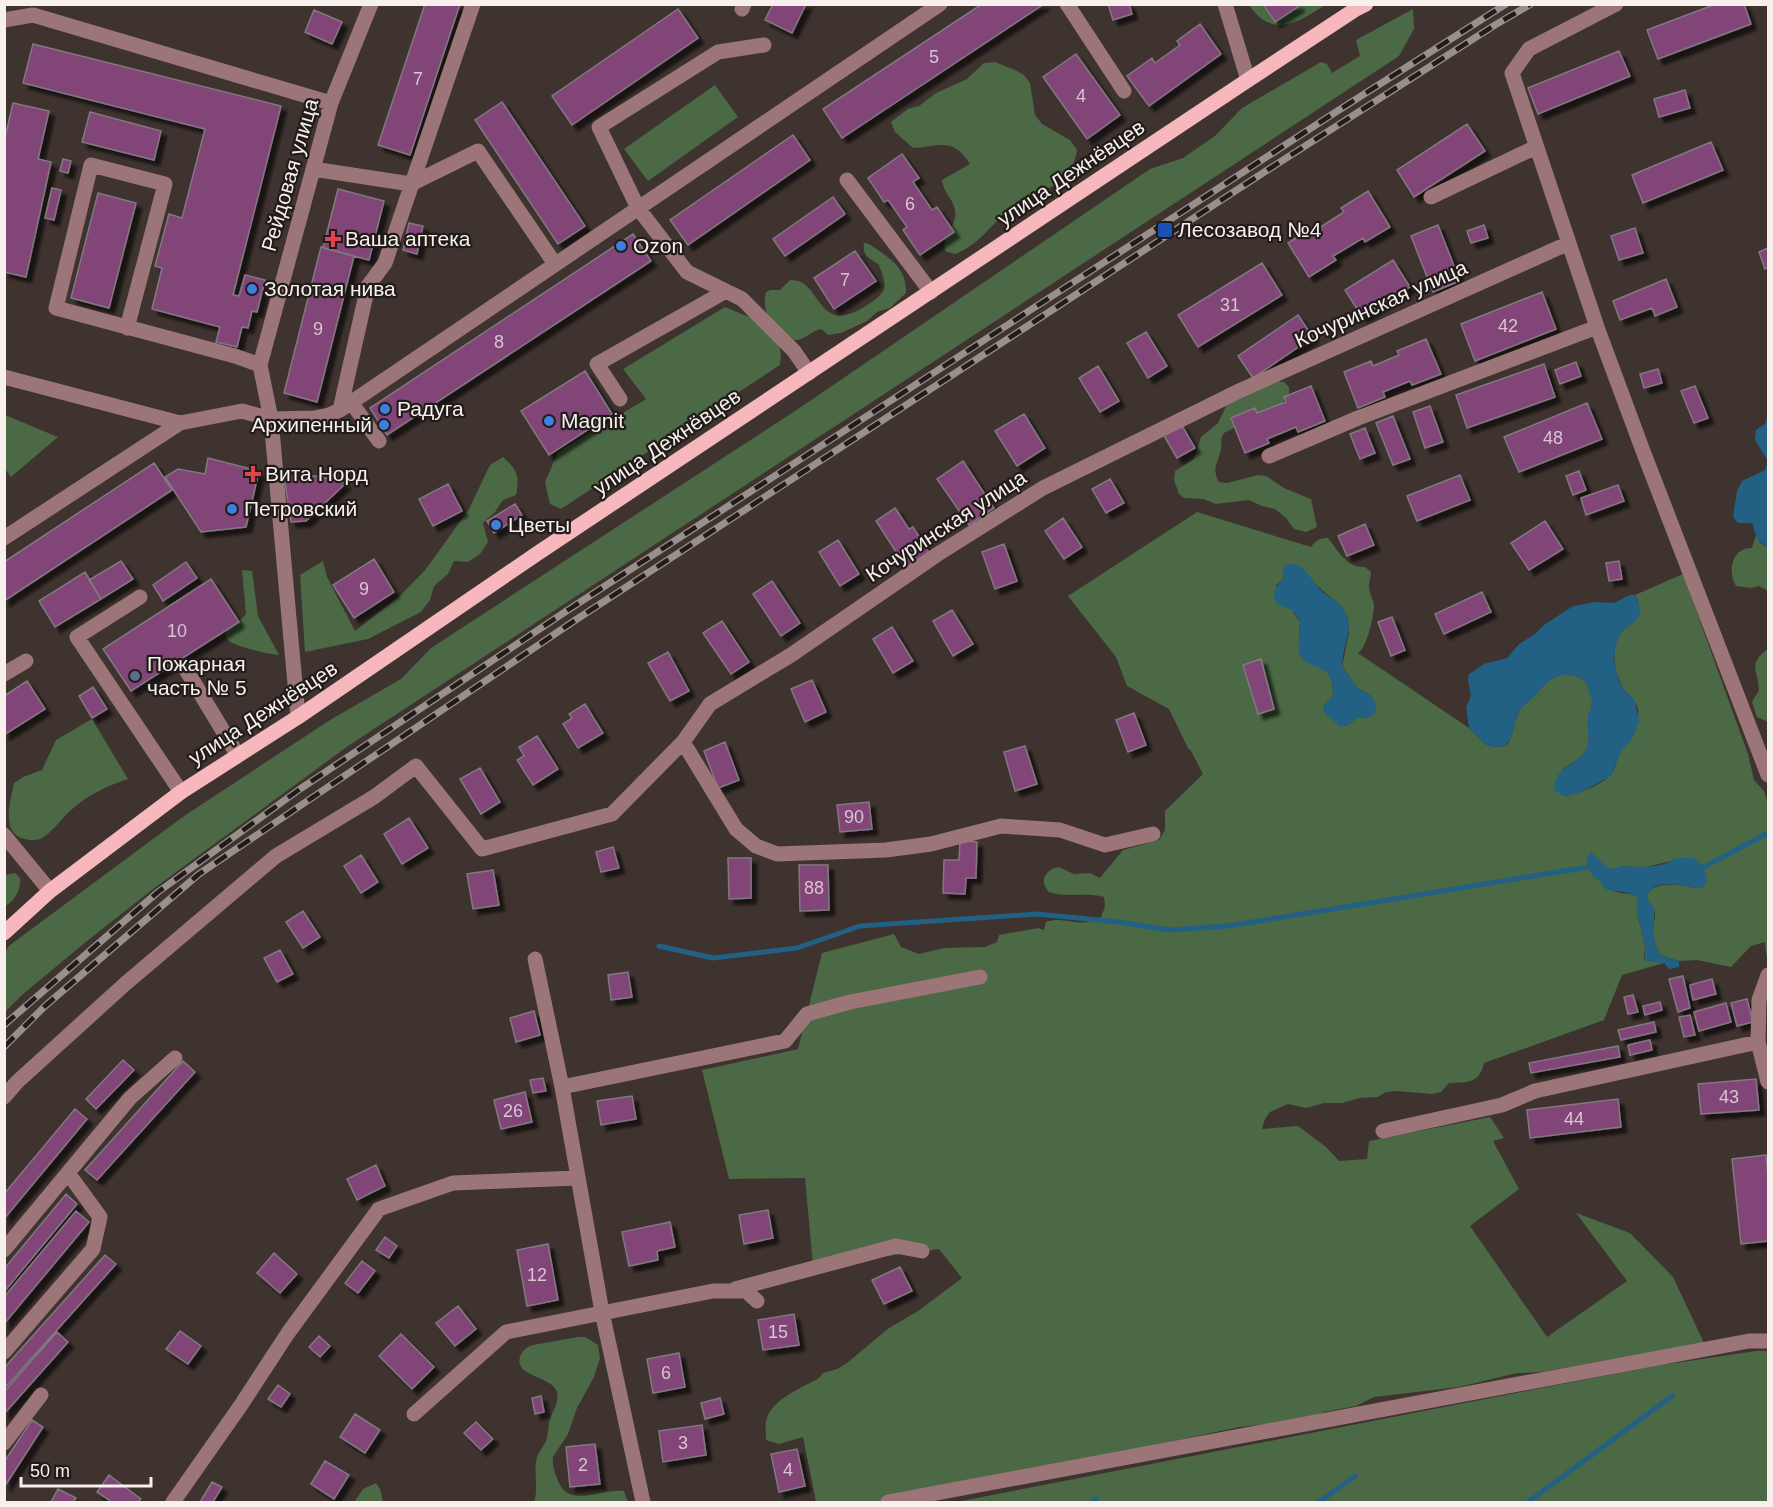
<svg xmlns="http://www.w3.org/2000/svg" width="1773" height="1507" viewBox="0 0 1773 1507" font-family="Helvetica,sans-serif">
	<defs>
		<filter id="shadow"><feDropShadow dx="5.5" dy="5.5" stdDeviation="1.5" flood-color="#0009"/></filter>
	</defs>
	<rect width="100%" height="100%" fill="#3e332f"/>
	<path fill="#4a6944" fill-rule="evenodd" d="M1249 5H1263L1275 22 1299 6 1298 5H1325C1298 23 1272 39 1249 5Z
		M1413 9 1414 29 1399 56 348 746 153 889 87 941 22 995 5 1012V951L10 945 184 816 330 720 401 679 431 648 798 409 1150 169 1183 158 1215 136 1242 108 1321 62 1327 64 1332 73 1360 56 1356 40Z
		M995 62 1015 70 1024 75 1030 83 1035 115 1042 124 1070 140 1077 150C1075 161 1072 171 1064 179 1053 190 1039 189 1026 196 999 211 985 243 955 254L945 251C942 231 958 227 955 210 953 198 944 195 942 180L970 164C953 137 940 146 913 148L895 132 891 122 908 109 919 106 936 93 967 79 984 63Z
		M715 85 738 117 648 181 624 149Z
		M864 243 869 244C888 257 907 267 906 293L890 308 877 312 867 321 841 333 828 335 821 329C810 331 805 341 794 340 777 324 760 319 766 292L770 290H780L790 280C824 277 814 347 877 298 890 288 883 278 879 265 870 258 862 257 864 243Z
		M725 307 759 321 779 345 781 355 780 365 561 509 550 504 545 482 558 452 646 399 623 369Z
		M1277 381 1284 382 1289 387V394L1282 404 1224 433C1219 440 1223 446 1220 453 1217 464 1212 470 1219 482L1227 483 1258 475 1266 476 1284 488 1311 499 1317 527 1306 532 1294 529 1286 518 1275 509 1262 506 1249 500 1216 504 1203 499 1184 498 1179 494 1174 480 1175 471 1194 459 1201 437 1218 423 1228 402Z
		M5 415 58 437 11 477 5 469Z
		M503 457C517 470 520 476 516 495L503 500 495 512 483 523 488 542 480 554 468 562 454 561 448 574 434 586 430 600 421 612 368 639 305 652 300 575 323 561 327 577 355 631 401 595 426 569 469 509 490 465Z
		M1197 512 1311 547C1316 540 1320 538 1328 538 1338 551 1347 568 1365 567L1371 572C1371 577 1369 581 1369 586 1369 593 1373 598 1374 605 1374 615 1367 648 1358 653L1469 728 1485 744 1495 747 1506 746C1513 738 1513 727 1517 717 1520 704 1537 690 1547 682 1566 666 1593 676 1592 703 1592 709 1588 714 1588 720 1588 731 1591 743 1585 752 1580 759 1570 764 1563 769L1564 796C1577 794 1605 784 1612 773 1617 767 1616 758 1620 752 1627 741 1637 728 1638 715 1640 702 1628 697 1623 688 1612 668 1608 636 1632 623L1638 601 1635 595 1683 574 1748 754 1754 780 1764 791 1768 804V961L1766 954 1765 942 1751 946 1731 967 1697 960 1679 961 1660 955C1656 946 1652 938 1653 928 1654 923 1655 917 1655 913 1653 907 1646 902 1647 896 1650 880 1685 884 1695 888L1676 858 1672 861 1641 868 1623 866 1596 878C1605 884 1605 889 1617 892 1625 895 1630 892 1637 897V911L1645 947 1644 959 1664 963 1622 975 1604 1020 1484 1063C1479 1084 1468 1082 1449 1083L1441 1092 1432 1094 1396 1091 1386 1092 1378 1097 1360 1098 1342 1103H1324L1306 1108 1288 1104 1270 1112 1265 1119 1262 1129 1298 1126 1326 1147 1339 1161 1367 1159 1369 1141 1490 1117 1504 1138 1493 1141 1519 1189 1470 1226 1547 1337 1627 1281 1576 1213 1630 1233 1673 1277 1704 1343 1541 1372 1517 1373 1459 1387 1374 1397 1356 1406 1324 1412 1313 1419 1240 1427 1192 1437 901 1502H816L803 1437 779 1444 766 1440C766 1434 765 1427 766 1421 771 1399 802 1388 819 1378L823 1373 837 1369 847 1363 889 1328 918 1311 962 1278 939 1249 813 1266 805 1178 729 1179 702 1070 798 1049 822 953 894 934 901 947 919 954 944 948 985 947 997 942 999 935 1038 928 1044 930 1046 922C1066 915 1078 930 1101 917L1105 907 1104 897C1086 892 1067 898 1049 892 1038 881 1046 869 1059 867L1074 874 1090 873 1100 878 1123 850 1159 840 1165 830V811L1203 774 1191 751 1188 748 1169 709 1127 686 1116 657 1068 596ZM1284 574 1315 584 1342 607 1348 619 1349 633 1342 666 1357 688 1370 695V717L1357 718 1346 726 1323 707 1333 696C1333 681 1330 667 1313 665L1299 644 1300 622 1276 585 1283 580Z
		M1756 535 1760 543 1768 547V591L1759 586 1751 588 1736 586C1727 572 1732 547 1752 548Z
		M242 570 252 571 258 616 279 655C269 654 235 647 228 640 225 637 226 636 225 632 231 623 238 624 246 614Z
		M1768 649V722L1757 717 1752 702 1759 690C1758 670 1747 664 1768 649Z
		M92 719 128 779C108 785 87 796 71 810 61 819 52 833 40 839 34 841 27 840 21 838 1 830 11 799 14 783L23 777 42 770 56 740Z
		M15 873 20 878C21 890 15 901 5 906V875Z
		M578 1337H585L598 1345 600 1358 594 1377 577 1408 568 1434 553 1457C552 1467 556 1476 560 1485 572 1507 604 1488 624 1491L628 1502H534C539 1488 533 1471 537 1457 539 1451 544 1446 546 1441 548 1435 548 1429 549 1423 551 1412 560 1404 557 1392 552 1376 514 1377 520 1357 522 1350 527 1347 533 1345Z
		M1756 1351H1768V1502H956L1655 1366Z
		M376 1483 380 1489 383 1502H354L363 1489Z"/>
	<path fill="#226084" d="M1768 415V547L1758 541 1752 523H1738L1733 517 1737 491 1742 481 1765 470 1768 461 1755 440 1756 430 1765 424Z
		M1290 563C1306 566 1308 575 1317 586 1324 595 1335 599 1342 607 1357 627 1342 645 1342 666L1357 688 1370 695 1374 700 1376 706 1375 713 1370 717 1357 718 1346 726 1340 727 1325 713 1323 707 1333 696C1334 655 1304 675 1299 651 1297 642 1301 631 1300 622 1298 617 1295 612 1291 610 1286 607 1285 608 1281 606 1269 599 1274 587 1283 580L1284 567Z
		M1630 595H1635L1641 611 1636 620 1620 633 1615 648 1614 660 1619 681 1625 691 1634 699 1639 720 1634 736 1621 751 1611 776 1579 793 1564 796 1554 790C1556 763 1578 767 1587 748 1591 738 1586 727 1588 716 1589 712 1592 708 1592 703 1592 699 1591 697 1590 694 1586 681 1583 676 1569 675 1551 674 1545 685 1535 696 1529 702 1519 707 1517 717 1514 727 1513 738 1505 746L1495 747 1485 744 1469 728 1466 707 1471 696 1468 680 1469 674 1484 664 1507 658 1519 644 1535 634 1544 625 1573 606 1596 602 1614 603Z
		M1591 852 1608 868 1615 869 1619 866C1635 867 1663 869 1676 858H1693L1704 867 1707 881 1702 888C1688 888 1650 874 1647 899L1654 908C1655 927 1650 936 1660 955L1679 961V967L1669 969 1664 963 1645 961V947L1637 911V897C1629 891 1616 892 1605 889L1600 881 1592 875 1586 859Z"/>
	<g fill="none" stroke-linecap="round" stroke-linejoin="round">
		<path stroke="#226084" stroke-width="5" d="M1704 867 1768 833
			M659 946 713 958 797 948 860 926 1037 914 1118 922 1169 930 1228 926 1589 867
			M1092 1502 1096 1499
			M1319 1502 1355 1476
			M1528 1502 1672 1396"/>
	</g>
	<path fill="#814578" stroke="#827880" stroke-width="1.5" filter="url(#shadow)" d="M425 4H460L410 155 378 145Z
		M773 4H806L792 33 765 20Z
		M982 4H1044L842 138 823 109Z
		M1108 4H1129L1132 14 1113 20Z
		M1263 4H1298L1299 6 1275 22Z
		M1716 4H1744L1751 24 1658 59 1647 30Z
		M678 9 698 38 572 125 552 96Z
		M314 10 342 22 332 44 305 32Z
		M1200 24 1221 54 1149 106 1127 76 1152 58 1155 63 1180 45 1177 41Z
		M33 44 281 106 233 295 239 296 245 275 265 280 257 312 252 311 248 328 242 327 237 347 216 342 220 327 152 309 162 268 155 266 169 214 182 218 205 129 23 83Z
		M1619 51 1630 76 1538 114 1528 88Z
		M1076 54 1120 115 1087 139 1043 77Z
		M1685 90 1690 108 1659 117 1654 99Z
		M502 102 585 226 558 244 475 120Z
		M13 103 49 111 38 159 51 162 26 277 4 272V142Z
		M90 112 161 131 154 160 82 142Z
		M1467 124 1485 151 1414 197 1397 170Z
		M793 135 810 160 688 245 670 220Z
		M1711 142 1723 170 1643 203 1632 175Z
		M902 154 919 178 913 182 932 210 937 207 954 232 920 255 903 230 907 227 888 200 884 202 868 178Z
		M63 159 71 161 68 173 60 171Z
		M52 188 61 190 54 220 45 218Z
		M338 189 384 201 369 260 323 248Z
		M1368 191 1390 227 1365 242 1363 238 1333 256 1336 260 1309 277 1288 243 1314 226 1316 230 1344 212 1341 208Z
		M98 193 136 203 109 308 71 298Z
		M833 197 845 214 785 256 773 239Z
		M409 223 423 226 417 254 403 250Z
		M1438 225 1460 281 1433 292 1411 236Z
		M1484 225 1488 238 1471 243 1467 231Z
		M1635 228 1643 253 1619 260 1611 236Z
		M633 234 651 261 387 435 370 408Z
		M321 247 354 256 317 402 284 393Z
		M1768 248V267L1765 269 1759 252Z
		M855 251 876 281 834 309 814 278Z
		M1393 260 1410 287 1362 317 1345 290Z
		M1262 263 1282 295 1198 347 1178 315Z
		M1666 279 1677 307 1655 316 1652 308 1620 320 1613 301Z
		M1542 292 1556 329 1475 361 1461 324Z
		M1298 315 1313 337 1253 378 1238 356Z
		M1146 332 1167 366 1148 378 1127 343Z
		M1426 339 1441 374 1412 385 1410 381 1383 392 1385 397 1358 408 1344 372 1371 361 1373 366 1399 355 1397 351Z
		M1576 362 1581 376 1560 384 1555 370Z
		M1544 364 1555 397 1467 428 1456 395Z
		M1098 366 1119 401 1100 412 1079 378Z
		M1658 369 1662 383 1644 388 1640 374Z
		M585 371 612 414 549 455 521 411Z
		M1311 386 1325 421 1298 432 1296 427 1267 439 1269 443 1245 453 1231 418 1255 408 1257 413 1286 402 1284 397Z
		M1695 386 1708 418 1694 423 1681 391Z
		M1587 403 1602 439 1519 472 1504 437Z
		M1430 406 1443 442 1425 448 1413 412Z
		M1024 414 1045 448 1017 466 995 431Z
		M1393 416 1410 459 1393 465 1376 423Z
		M1181 424 1195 448 1177 458 1163 434Z
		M1365 428 1375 453 1360 459 1350 434Z
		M208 458 259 471 246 527 201 532 165 477 178 469 205 474Z
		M963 461 994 508 969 525 937 479Z
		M154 463 172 490 4 601V562Z
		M1579 471 1586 490 1573 495 1566 476Z
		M1460 475 1470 500 1417 521 1407 496Z
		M284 476H317L346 483 306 521 291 522Z
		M1110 479 1124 503 1106 513 1092 489Z
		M448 484 462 511 433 526 419 499Z
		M1618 485 1624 501 1586 515 1581 498Z
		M515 504 522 515 494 533 487 521Z
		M895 508 909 529 913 527 930 554 907 569 876 521Z
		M1063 518 1082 547 1064 559 1045 531Z
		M1545 521 1563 549 1529 570 1511 543Z
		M1365 524 1374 545 1347 556 1338 536Z
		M838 540 859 574 840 586 819 552Z
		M1004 544 1017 581 995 589 982 552Z
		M374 559 394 592 354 618 333 585Z
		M121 561 133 579 101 599 89 580Z
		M1619 561 1622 579 1609 581 1606 563Z
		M186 562 197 578 163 601 153 585Z
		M85 572 101 599 55 627 39 601Z
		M211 579 239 622 131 691 103 649Z
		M772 581 800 623 781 636 753 594Z
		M1482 592 1491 612 1444 634 1435 614Z
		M952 610 973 644 953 656 933 621Z
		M1392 617 1405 650 1391 656 1378 622Z
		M722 621 749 662 731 674 703 633Z
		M892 627 913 661 893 673 873 639Z
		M668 652 689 691 670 701 648 663Z
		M1261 659 1274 709 1258 714 1243 665Z
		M812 680 826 712 805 722 791 689Z
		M27 681 45 709 4 735V696Z
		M93 687 107 709 92 718 79 696Z
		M585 704 603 733 578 748 563 724 572 718 569 714Z
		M1134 713 1146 745 1128 752 1116 720Z
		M537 736 558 769 533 785 517 760 524 756 519 747Z
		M725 742 739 780 718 788 704 751Z
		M1025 746 1037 784 1015 791 1004 752Z
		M480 768 500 802 481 814 460 779Z
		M869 802 872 829 840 832 837 805Z
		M409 818 428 848 402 864 384 834Z
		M960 841 977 842 976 878H966L965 894 943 893 944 860H959Z
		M613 847 619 868 601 872 596 852Z
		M361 855 378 882 361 893 344 866Z
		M728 858H751V898L729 899Z
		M799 865H828L829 910 800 911Z
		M493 870 499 905 473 909 467 874Z
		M303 911 320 937 303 948 286 922Z
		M280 950 293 974 277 982 264 958Z
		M628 972 632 997 611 1000 608 975Z
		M1683 976 1690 1008 1678 1012 1669 979Z
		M1712 979 1716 994 1693 1000 1690 985Z
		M1633 995 1638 1012 1628 1014 1624 997Z
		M1747 999 1753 1022 1737 1026 1731 1003Z
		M1660 1002 1662 1010 1645 1015 1643 1006Z
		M1726 1003 1731 1022 1699 1031 1694 1012Z
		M534 1011 540 1035 516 1042 510 1018Z
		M1690 1015 1695 1035 1684 1037 1679 1017Z
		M1654 1022 1656 1032 1621 1040 1618 1030Z
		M1650 1040 1652 1050 1630 1055 1628 1045Z
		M1618 1046 1620 1057 1531 1073 1529 1063Z
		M123 1060 134 1070 96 1109 86 1099Z
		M183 1061 195 1072 97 1180 85 1170Z
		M543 1078 546 1091 533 1093 530 1080Z
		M1756 1079 1759 1110 1701 1114 1698 1084Z
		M525 1092 532 1122 501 1129 494 1100Z
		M632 1096 636 1119 601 1125 597 1101Z
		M1618 1099 1621 1127 1530 1138 1527 1110Z
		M75 1109 87 1119 4 1219V1194Z
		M1766 1155 1768 1177V1241L1741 1244 1732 1159Z
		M376 1165 385 1186 357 1200 347 1179Z
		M66 1194 77 1204 4 1292V1269Z
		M768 1210 773 1238 744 1244 739 1215Z
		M76 1211 89 1222 4 1324V1297Z
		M670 1222 675 1247 657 1251 658 1260 629 1266 622 1232Z
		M385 1237 397 1246 389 1258 376 1250Z
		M548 1244 558 1300 527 1306 517 1250Z
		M274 1253 297 1274 280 1293 257 1273Z
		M105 1255 116 1264 4 1389V1368Z
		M362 1261 375 1271 358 1293 345 1283Z
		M900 1267 912 1291 884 1304 872 1280Z
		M458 1306 476 1329 455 1346 436 1323Z
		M794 1314 799 1345 763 1350 758 1320Z
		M180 1331 201 1346 188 1364 166 1349Z
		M57 1332 68 1342 4 1414V1392Z
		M401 1334 434 1367 412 1389 379 1356Z
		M319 1336 330 1346 320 1357 309 1347Z
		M679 1353 685 1387 653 1393 647 1359Z
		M278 1385 290 1394 281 1407 268 1399Z
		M541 1396 544 1412 535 1414 532 1398Z
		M720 1398 724 1414 705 1419 701 1403Z
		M355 1414 380 1430 365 1453 340 1437Z
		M32 1420 43 1427 5 1486 4 1462Z
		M476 1422 493 1439 481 1450 464 1433Z
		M702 1425 706 1455 663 1462 659 1431Z
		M595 1444 600 1484 570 1487 566 1447Z
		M797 1449 805 1486 779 1492 771 1454Z
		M325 1461 349 1475 334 1499 311 1484Z
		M109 1475 141 1499 138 1502H112L97 1492Z
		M212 1482 222 1487 213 1502H200Z
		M58 1489 76 1498 73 1502H51Z"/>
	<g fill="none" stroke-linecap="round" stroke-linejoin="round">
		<path stroke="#9b7578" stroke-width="15" d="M1067 4 1124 91
			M1225 4 1248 80
			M1616 4 1529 49 1512 73 1597 327 1643 451 1768 775
			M742 9 744 4
			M4 20 33 15 331 103
			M764 45 718 52 599 127 638 208 687 272 742 299 794 351 809 373
			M313 169 411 184 478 151 555 264
			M847 180 931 292
			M1431 197 1536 147
			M127 328 165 184 91 165 56 308 235 356 260 365
			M4 377 180 423
			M620 399 597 364 726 291
			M351 402 379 441
			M340 410 940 4
			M1269 456 1358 418 1597 327
			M4 538 180 423 242 411 271 419 314 418 329 415 340 410 368 286 385 263 473 4
			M140 597 77 637 181 792
			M185 668 237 754
			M4 674 26 661
			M298 717 271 419 260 365 331 103 371 4
			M683 742 736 829 756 846 777 854 886 850 931 844 1001 826 1060 830 1105 845 1153 834
			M4 835 50 891
			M535 959 562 1087 602 1312 643 1502
			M1768 975 1759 1000 1758 1042 1768 1082
			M562 1087 785 1041 807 1014 850 1002 980 977
			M4 1097 17 1082 125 984 276 856 374 797 416 766 482 849 612 814 683 742 710 704 791 655 938 554 1043 488 1239 391 1569 243
			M1383 1131 1502 1105 1535 1091 1758 1042
			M4 1250 130 1098 175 1058
			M735 1289 896 1246 922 1251
			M4 1352 93 1249 100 1217 68 1173
			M414 1414 506 1332 713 1291H746L757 1301
			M4 1443 41 1395
			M173 1502 241 1405 288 1333 379 1209 453 1183 578 1178
			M888 1502 1749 1341H1768"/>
		<path stroke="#f6b7bd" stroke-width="15" d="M4 933 50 891 181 792 298 717 538 553 1248 80 1356 9 1366 4"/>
		<g stroke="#99908c" stroke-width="7">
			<path id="rail" d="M4 1025 158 892 300 789 571 608 1339 110 1506 4
				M4 1047 45 1006 199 874 577 619 1269 169 1495 25 1531 4"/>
		</g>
		<use href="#rail" stroke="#211c1a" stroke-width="4.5" stroke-dasharray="14" stroke-linecap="butt"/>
	</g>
	<rect fill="#1a4fb4" stroke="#211c1a" stroke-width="2" x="1157" y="222" width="16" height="16" rx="3"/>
	<g fill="#e0444e" stroke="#211c1a" stroke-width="2">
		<path d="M330 230h6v6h6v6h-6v6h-6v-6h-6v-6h6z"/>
		<path d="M250 465h6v6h6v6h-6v6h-6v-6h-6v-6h6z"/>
	</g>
	<g fill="#3f7fe0" stroke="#211c1a" stroke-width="2">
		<circle cx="621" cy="246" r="6"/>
		<circle cx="252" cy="289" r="6"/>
		<circle cx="385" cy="409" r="6"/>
		<circle cx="549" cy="421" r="6"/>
		<circle cx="384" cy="425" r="6"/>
		<circle cx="232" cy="509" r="6"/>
		<circle cx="496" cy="525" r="6"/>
	</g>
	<circle fill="#5c6f8a" stroke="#211c1a" stroke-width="2" cx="135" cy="676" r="6"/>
	<g text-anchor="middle" stroke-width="4.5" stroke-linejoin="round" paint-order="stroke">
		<g font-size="18" fill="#dac5d0">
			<text x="934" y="63">5</text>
			<text x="418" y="85">7</text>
			<text x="1081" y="102">4</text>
			<text x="910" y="210">6</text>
			<text x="845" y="286">7</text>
			<text x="1230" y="311">31</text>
			<text x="1508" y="332">42</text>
			<text x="318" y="335">9</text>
			<text x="499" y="348">8</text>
			<text x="1553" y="444">48</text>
			<text x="364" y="595">9</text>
			<text x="177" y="637">10</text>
			<text x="854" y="823">90</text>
			<text x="814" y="894">88</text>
			<text x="1729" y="1103">43</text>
			<text x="513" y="1117">26</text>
			<text x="1574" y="1125">44</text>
			<text x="537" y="1281">12</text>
			<text x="778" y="1338">15</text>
			<text x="666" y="1379">6</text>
			<text x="683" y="1449">3</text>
			<text x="583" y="1471">2</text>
			<text x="788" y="1476">4</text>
		</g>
		<g font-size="21" fill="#f7f0ed" stroke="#211c1a">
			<text transform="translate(1071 173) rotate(-34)" y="7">улица Дежнёвцев</text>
			<text transform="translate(290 175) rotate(-74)" y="7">Рейдовая улица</text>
			<text transform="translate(1381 304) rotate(-24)" y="7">Кочуринская улица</text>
			<text transform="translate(667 442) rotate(-34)" y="7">улица Дежнёвцев</text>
			<text transform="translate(946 526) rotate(-33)" y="7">Кочуринская улица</text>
			<text transform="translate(263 713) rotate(-33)" y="7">улица Дежнёвцев</text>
		</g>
		<g font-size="21" fill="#f7f0ed" stroke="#211c1a" text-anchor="start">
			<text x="1178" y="237">Лесозавод №4</text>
			<text x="345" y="246">Ваша аптека</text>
			<text x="633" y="253">Ozon</text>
			<text x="264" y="296">Золотая нива</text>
			<text x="397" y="416">Радуга</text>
			<text x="561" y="428">Magnit</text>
			<text x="372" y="432" text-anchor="end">Архипенный</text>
			<text x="265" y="481">Вита Норд</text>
			<text x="244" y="516">Петровский</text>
			<text x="508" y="532">Цветы</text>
			<text x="147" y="671">Пожарная<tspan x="147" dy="24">часть № 5</tspan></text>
		</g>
	</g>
	<rect width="1773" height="1507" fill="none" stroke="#f7f0ed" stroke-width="12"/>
	<path d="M21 1477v9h130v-9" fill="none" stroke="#f7f0ed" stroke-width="3"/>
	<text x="30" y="1477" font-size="18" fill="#f7f0ed" stroke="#211c1a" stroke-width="4.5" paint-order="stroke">50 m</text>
</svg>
